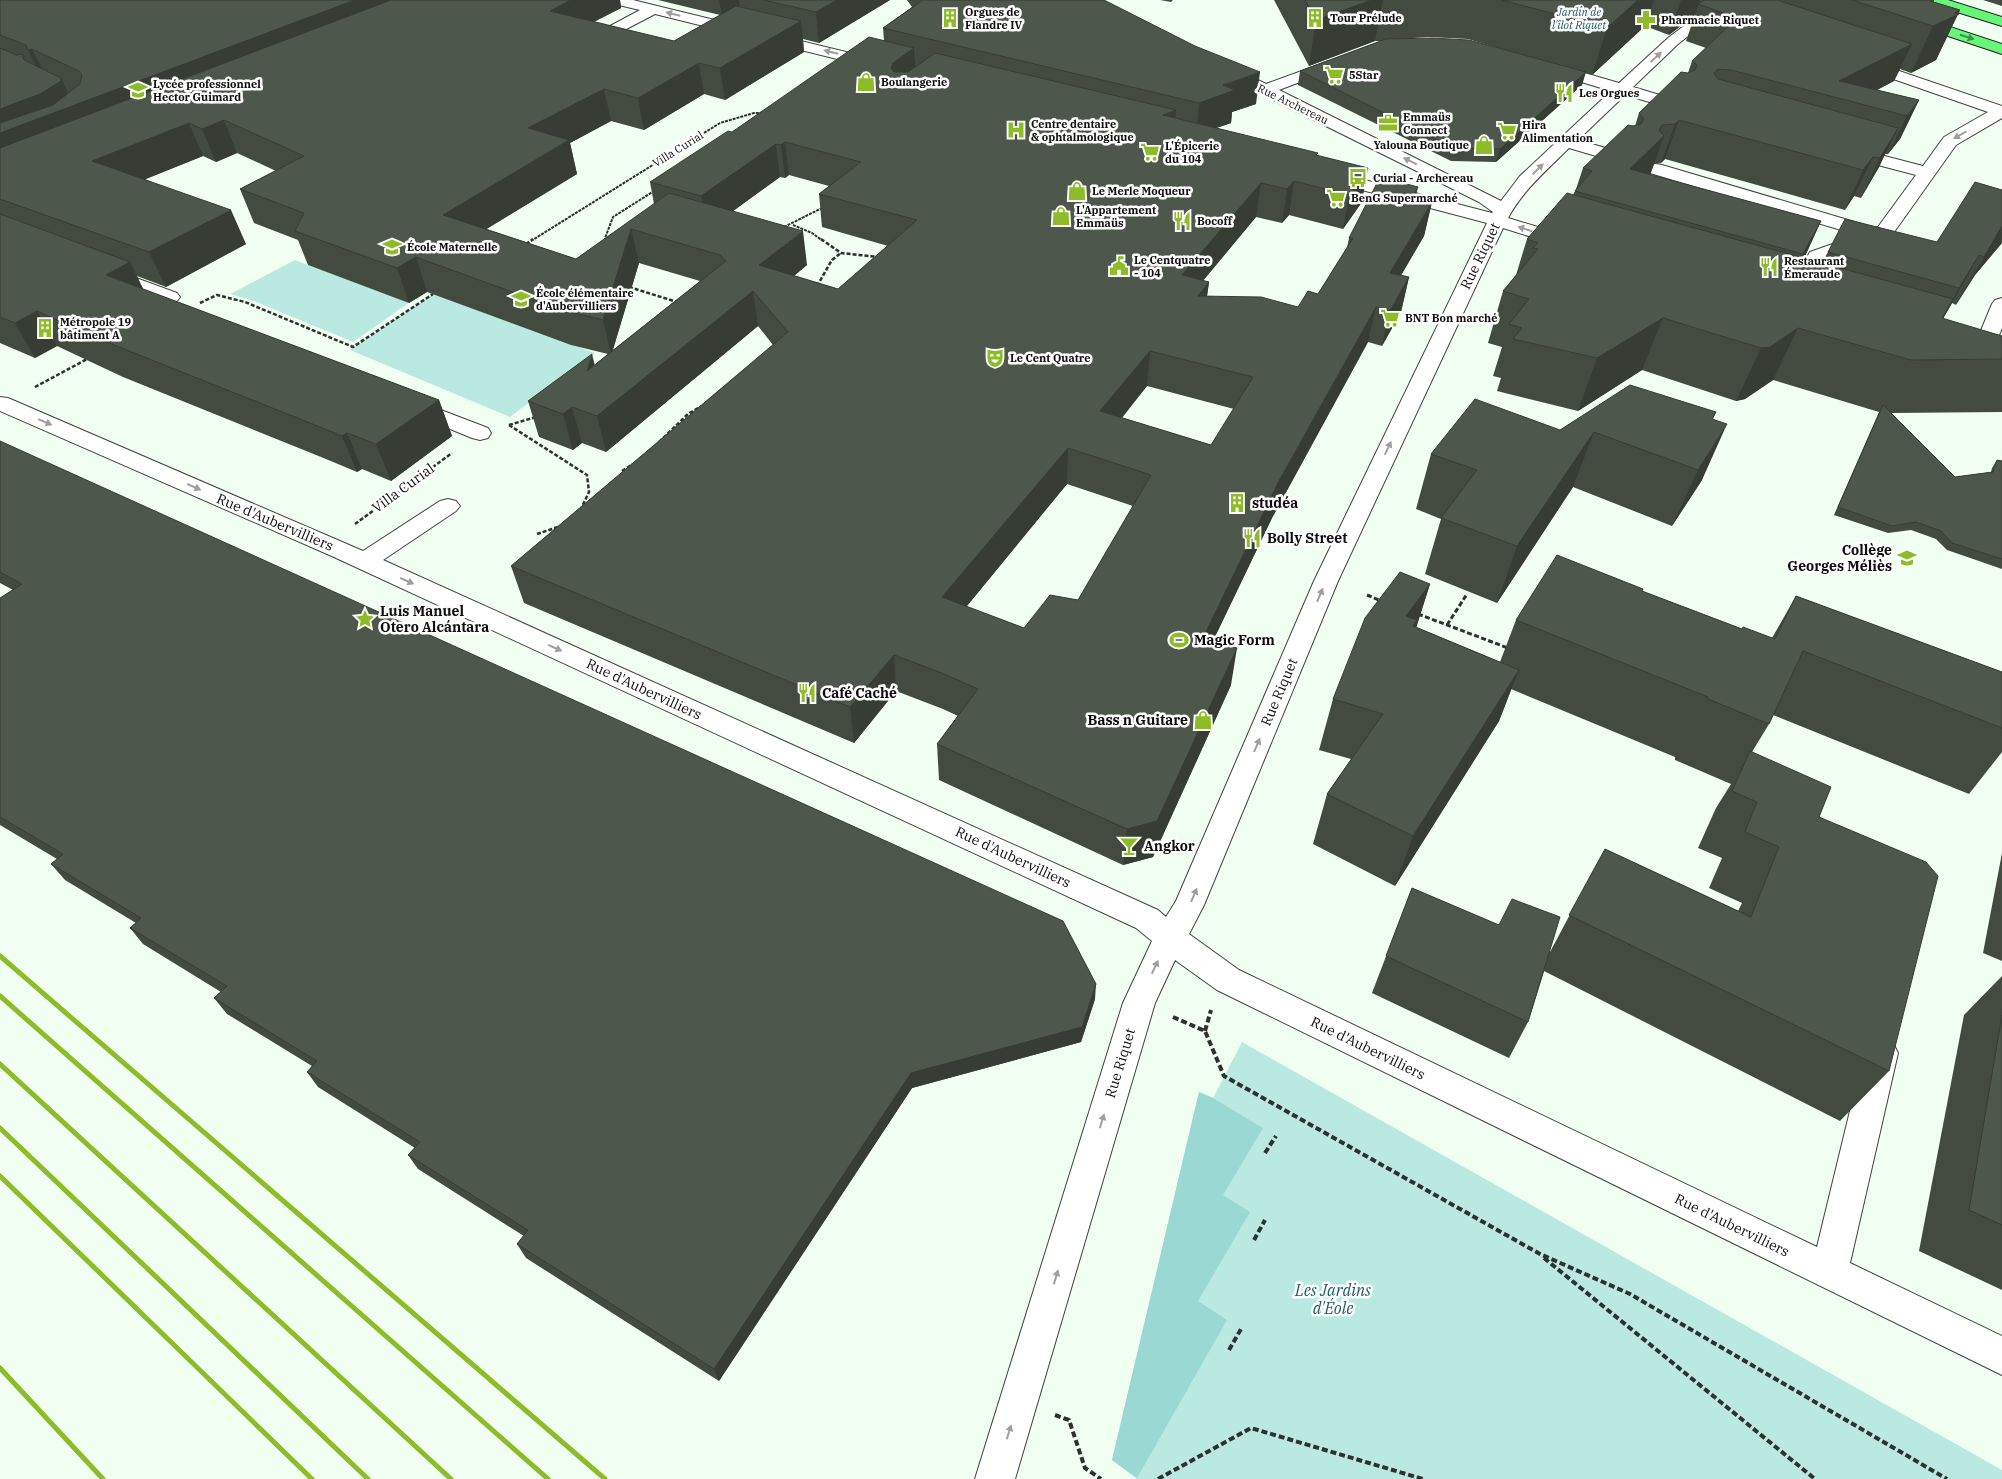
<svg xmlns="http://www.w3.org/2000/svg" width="2002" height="1479" viewBox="0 0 2002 1479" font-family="'IBM Plex Serif',serif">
	<rect width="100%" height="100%" fill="#f0fff2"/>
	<path fill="#bae9e1" d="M295 260 310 266 410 302 353 342 254 301 230 294Z
		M433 294 595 353 510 417 350 350Z
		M1242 1042 2002 1470V1479H1137L1112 1460 1199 1092 1213 1098Z"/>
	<path fill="#9ad9d3" d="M1199 1092 1213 1098 1263 1128 1223 1195 1250 1212 1198 1301 1227 1320 1137 1478 1112 1460Z"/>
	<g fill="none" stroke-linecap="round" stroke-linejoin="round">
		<g stroke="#414141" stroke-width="2">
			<path id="minor" d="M608 0H633L653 5 883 61 886 64 883 67 878 69 655 14 611 37 610 42 618 44 621 47 618 50 613 52 597 47 594 44 599 32 640 10 610 3Z
				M1718 0H1734L1678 44 1633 87 1680 101 1682 104 1680 107 1674 109 1625 95 1578 140 1626 154 1629 158 1626 162 1620 163 1569 148C1547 170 1523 190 1508 218L1577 239 1579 243 1577 247 1570 249 1503 228 1338 581 1204 905 1189 934 1239 970 1817 1247 1864 1053 1869 1043 1881 1038 1893 1043 1898 1053 1850 1263 2002 1336V1375L1217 990 1175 960 1155 1003 1015 1479H975L1123 1003 1152 941 1136 928 334 557 0 411V397L8 398 363 551 440 501 448 499 456 501 460 506 456 511 383 560 1158 910 1166 917 1176 901 1314 581 1487 223 1324 180 1321 176 1324 172 1330 171 1492 213 1493 212 1479 202 1219 73 1217 70 1219 67H1231L1266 84 1329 61H1339L1342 64 1339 67 1279 90 1501 201 1520 176 1611 91 1542 70 1540 67 1542 64H1554L1619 83 1668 38Z
				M1861 58 2002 106V118L1956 145 1892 235 1824 260 1803 297 1796 299 1789 297 1786 293 1810 252 1858 235 1650 173 1647 169 1650 165 1656 164 1662 165 1875 228 1878 227 1916 175 1840 155 1837 151 1840 147 1846 146 1923 166 1944 137 1988 112 1856 66 1853 63 1856 60Z
				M106 267 177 293 180 297 177 301 170 303 99 277 96 273 99 269Z
				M2002 298V328L1989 359 1986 363 1979 365 1972 363 1969 359 1992 304 1995 300Z
				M412 399 488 428 491 433 488 438 480 440 472 438 404 410 401 405 404 400Z"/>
		</g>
		<g stroke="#1f1f1f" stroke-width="2">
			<path id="major" d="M1847 0H1868L2002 44V54L1849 3Z
				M1926 0H1948L2002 17V26L1928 3Z"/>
		</g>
		<path stroke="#303030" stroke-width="2" stroke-dasharray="3 1" stroke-linecap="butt" d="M793 225 812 233 823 241
			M784 227 824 207
			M531 241 720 123 754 113H763
			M604 241 613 217 654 191"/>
		<path stroke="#303030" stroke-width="2.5" stroke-dasharray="4 2" stroke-linecap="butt" d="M821 239 841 253 878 257
			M526 244 533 239
			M817 286 832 260 841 253
			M629 287 677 302
			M200 303 217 295 245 302 353 347 433 294
			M35 387 89 358
			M509 425 536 417
			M509 425 587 475 589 492 581 509
			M659 442 688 414 702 406
			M622 471 633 464
			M355 524 452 453
			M537 534 561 526"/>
		<path stroke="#303030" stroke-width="3" stroke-dasharray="5 2.5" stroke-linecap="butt" d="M1367 595 1381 601
			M1418 614 1508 648
			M1447 625 1467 594"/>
		<path stroke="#303030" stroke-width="4" stroke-dasharray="6 3" stroke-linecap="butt" d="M1173 1017 1205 1031 1224 1076 1540 1254 1630 1294 1947 1479
			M1205 1031 1211 1010
			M1265 1153 1276 1136
			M1254 1240 1265 1220
			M1544 1258 1815 1479
			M1229 1350 1241 1329
			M1055 1415 1069 1420 1085 1468 1101 1479
			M1158 1479 1251 1428 1423 1479"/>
		<use href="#minor" fill="#fff" fill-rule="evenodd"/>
		<use href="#major" fill="#69f57a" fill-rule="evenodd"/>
		<path stroke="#8ebc29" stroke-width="5" d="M0 956 605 1479
			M0 996 548 1479
			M0 1064 451 1479
			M0 1128 368 1479
			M0 1176 312 1479
			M0 1368 103 1479"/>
	</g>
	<path fill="#434b40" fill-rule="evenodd" d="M0 0H620L621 8 594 22 674 41 720 15 658 0H890L819 43 803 39 804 52 725 100 704 94 644 130 611 121 570 143 577 174 486 229 576 259 654 204 650 182 884 40 883 28 912 7 907 0H1104L1256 104 1232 112 1231 123 1216 128 1317 155 1362 202 1343 229 1289 215 1282 223 1256 217 1203 281 1209 282 1207 296 1298 307 1318 294 1347 248 1349 238 1415 198 1432 202 1424 236 1401 275 1409 277 1401 312 1382 346 1368 342 1272 518 1213 641 1231 685 1153 857 1123 865 939 780 937 744 958 716 943 709 896 691 854 743 524 603 511 566 773 345 758 326 606 452 582 443 573 450 539 437 528 401 595 365 608 354 571 345 427 292 409 303 308 265 298 240 254 223 240 189 276 171 237 153 216 162 203 156 145 179 246 244 166 287 137 276 143 289 439 400 452 436 391 481 362 469 357 472 326 459 123 377 57 346 35 358 0 343ZM789 175 829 186 819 194 822 227 888 246 838 289 794 276 807 265 733 211 780 177 785 178ZM639 263 700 281 613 350ZM1147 386 1234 409 1211 445 1122 418ZM1067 484 1133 506 1078 600 1024 628 966 607Z
		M1160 0H1173L1171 2Z
		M1274 0H1934V2L1960 10 1936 60 1911 73 1900 69 1894 81 1877 90 1919 100 1900 139 1888 154H1885L1879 167 1861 198 1854 196 1845 210 1665 159 1661 163 1654 164 1650 175 1821 221 1804 258 1822 263 1828 252 1937 242 2002 190V243L1975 275 1956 305 1952 303 1943 319 2002 336V412L1891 413 1955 477 1991 472 1992 468 1997 460 2002 461V569L1947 550 1936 539 1911 530 1888 533 1834 515 1879 412 1773 380 1745 399 1736 401 1642 370 1578 411 1497 391 1501 378 1493 376 1502 347 1488 343 1503 291 1516 275 1527 239 1573 195 1576 189 1583 168 1633 126H1635L1639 113 1688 73 1692 61 1706 48 1686 41 1695 15 1669 35 1645 26 1592 75 1585 73 1582 85 1496 162 1451 161 1298 85 1300 71 1381 41H1375L1309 66ZM1429 37 1468 39 1525 56 1413 38Z
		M1983 0H2002V6Z
		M1716 412 1713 419 1702 480 1672 526 1573 487 1497 603 1425 574 1441 519 1416 509 1431 454 1560 430Z
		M0 441 1095 999 1081 1042 912 1088 719 1381 526 1258 517 1244 524 1236 418 1169 408 1155 415 1148 318 1087 307 1072 312 1066 227 1014 214 998 221 992 143 944 130 928 136 923 65 880 51 864 57 859 0 825V598L13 590 0 583Z
		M1430 584 1416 627 1500 662 1516 620 1643 589 1642 591 1742 629 1772 638 1796 596 2002 672V752L1969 794 1773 715 1769 724 1752 752 1819 817 1889 1071 1840 1121 1544 971 1528 1022 1509 1058 1372 993 1412 888 1550 952 1605 849 1738 911 1742 903 1709 888 1722 858 1698 848 1716 808 1731 784 1675 760V757L1511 689 1499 721 1395 886 1313 844 1327 794 1351 759 1319 750 1333 699Z
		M2002 853V961L1983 953Z
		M2002 976V1290L1919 1251 1964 1015Z"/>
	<path fill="#373d34" d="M355 0H442L0 173V109L61 78 74 105Z
		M571 0H620L621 8 556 41 550 11Z
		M719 0H739L740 5 722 15Z
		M837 0H890L819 43 816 12Z
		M1372 0H1383L1375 41 1309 66 1316 20Z
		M1638 0H1654L1645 26 1592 75 1607 28Z
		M1681 0H1700L1695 15 1669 35Z
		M1960 10 1936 60 1911 73 1933 26Z
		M801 21 804 52 725 100 720 68Z
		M1912 44 1894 81 1854 102 1839 81Z
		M914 48 916 79 894 95 891 68 893 63Z
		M32 49 48 80 43 81 28 50Z
		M699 63 704 94 644 130 638 98Z
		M1260 72 1256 104 1232 112 1231 123 1196 135 1199 103 1223 85Z
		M1586 72 1582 85 1496 162 1500 149Z
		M604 89 611 121 570 143 577 174 454 249 443 215 528 128Z
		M1919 100 1900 139 1888 154 1907 116Z
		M1176 110 1173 143 1163 115Z
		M224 120 237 153 216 162 202 129Z
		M1679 120 1665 159 1661 163 1675 124Z
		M189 123 203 156 109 194 92 161Z
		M1662 125 1656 144 1664 136 1650 175 1630 169Z
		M1898 128 1879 167 1861 198 1880 158Z
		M785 142 789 175 785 178 781 145Z
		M776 144 780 177 707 230 701 196Z
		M1873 157 1854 196 1845 210 1863 170Z
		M1368 168 1362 202 1343 229 1349 195Z
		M1294 181 1289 215 1282 223 1287 189Z
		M1261 183 1256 217 1178 310 1182 275Z
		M1418 187 1410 221 1412 198Z
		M1432 202 1424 236 1382 308 1390 273Z
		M231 210 246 244 166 287 149 252Z
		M1821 221 1803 261 1784 295 1803 254Z
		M2002 226 2001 244 1975 275 1956 305 1984 257Z
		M631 229 639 263 611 355 603 320Z
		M803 231 807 265 764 300 759 265Z
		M1979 255 1952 303 1932 337 1959 288Z
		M416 257 427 292 409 303 397 268Z
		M130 262 147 297 106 275Z
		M1409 277 1401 312 1382 346 1390 311Z
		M1209 282 1204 317 1198 296Z
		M753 291 758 326 606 452 597 416Z
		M1376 307 1368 342 1272 518 1197 674 1203 638 1279 481Z
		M37 311 57 346 35 358 15 323Z
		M1663 318 1642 370 1578 411 1597 358Z
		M1798 328 1773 380 1745 399 1736 401 1761 348Z
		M1150 351 1147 386 1097 447 1100 411Z
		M592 354 601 390 587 371Z
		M439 400 452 436 391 481 376 444Z
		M572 407 582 443 573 450 563 414Z
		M1727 424 1702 480 1672 526 1698 470Z
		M1594 432 1573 487 1497 603 1517 546Z
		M347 433 362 469 357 472 342 436Z
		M1068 448 1067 484 944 634 942 597Z
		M1430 584 1414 635 1406 616Z
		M1237 648 1231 685 1153 857 1123 865 1127 829Z
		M894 655 896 691 854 743 850 707Z
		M1519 670 1499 721 1395 886 1413 836Z
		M1096 984 1095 999 1081 1042 912 1088 719 1381 714 1369 911 1073Z"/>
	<path fill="#4e574b" stroke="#373d34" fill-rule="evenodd" d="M0 0H355L0 133V123L53 105 80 84 82 75 79 71 32 49 28 50 26 45 0 35Z
		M391 0H571L550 11 674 41 736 6 801 21 720 68 699 63 638 98 604 89 528 128 569 140 443 215 576 259 669 193 803 231 759 265 838 289 917 220 819 194 861 162 785 142 781 145 776 144 701 196 650 182 728 131 732 132 869 37 914 48 893 63 891 68 894 72H908L935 53 1176 110 1163 115 1318 153 1316 155 1368 168 1349 195 1294 181 1287 189 1261 183 1182 275 1209 282 1198 296 1261 297 1298 307 1308 291 1318 294 1353 238H1349L1380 177 1418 187 1412 198 1432 202 1390 273 1409 277 1390 311 1376 307 1279 481 1203 638 1237 648 1157 821 1127 829 937 744 978 689 942 673 894 655 850 707 511 566 788 332 753 291 597 416 572 407 563 414 528 401 592 354 587 371 726 261 720 255 631 229 603 320 562 310 416 257 397 268 295 231 304 213 240 189 304 156 224 120 202 129 189 123 92 161 231 210 149 252 0 199V148ZM1150 351 1253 377 1211 445 1100 411ZM1068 448 1151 475 1078 600 1050 595 1024 628 942 597Z
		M763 0H837L816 12Z
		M923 0H1104L1195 46 1260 72 1223 85 1235 90 1199 103 883 28Z
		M1305 0H1372L1316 20Z
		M1502 0H1638L1607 28Z
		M1704 0H1777L1912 44 1839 81 1919 100 1907 116 1731 70 1718 69 1714 73 1718 79 1898 128 1880 158 1873 157 1863 170 1679 120 1675 124 1662 125 1659 130 1664 136 1630 169 1821 221 1803 254 1575 191 1592 171 1583 168 1628 125 1633 126 1641 124 1644 119 1639 113 1681 72 1688 73 1695 70 1697 65 1692 61 1737 18 1698 4Z
		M1852 0H1932L1930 1 1960 10 1955 13 1959 14 1933 26Z
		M1432 38 1469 40 1586 72 1500 149 1454 148 1300 71 1386 39Z
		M0 48 17 55 22 54 24 60 61 78V81L40 94 0 109Z
		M1975 182 2002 190V226L1984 257 1979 255 1959 288 1828 252 1845 219 1937 242Z
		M1567 193 1953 299 1942 318 2002 336V359L1911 360 1798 328 1770 347 1761 348 1663 318 1597 358 1513 339 1522 328 1509 324 1529 299 1503 291 1538 249 1533 248 1538 243 1527 239Z
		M0 214 130 262 106 275 439 400 376 444 347 433 342 436 310 423 104 341 37 311 15 323 0 317Z
		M1630 385 1716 412 1712 419 1727 424 1698 470 1594 432 1517 546 1441 518 1477 470 1431 454 1475 399 1560 430Z
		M1883 405 1955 477 1993 472 1997 460 2002 461V559L1952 543 1941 531 1916 522 1892 526 1838 507Z
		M0 441 1063 921 1096 984 1082 1027 911 1073 714 1369 517 1244 528 1230 408 1155 420 1142 307 1072 317 1061 214 998 227 986 130 928 141 918 51 864 63 854 0 817V598L22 584 0 572Z
		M1557 555 1643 589 1642 591 1742 629 1743 627 1775 639 1796 596 2002 672V728L1803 651 1769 724 1708 699V697L1516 620Z
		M1400 572 1430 584 1406 616 1417 620 1413 626 1519 670 1413 836 1327 794 1383 714 1333 699 1365 618Z
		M1750 751 1831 787 1819 817 1926 862 1938 876 1889 1071 1569 915 1605 849 1751 917 1779 847 1745 832 1757 802 1732 791Z
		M1412 888 1499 925 1512 899 1560 917 1528 1022 1386 956Z
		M2002 1015V1225L1969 1210Z"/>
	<defs><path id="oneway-solid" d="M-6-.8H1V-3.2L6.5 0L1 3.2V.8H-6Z" transform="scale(1.25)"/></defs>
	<g fill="#9f9f9f">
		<use href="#oneway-solid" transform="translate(673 14) rotate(-166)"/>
		<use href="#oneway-solid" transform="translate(831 52) rotate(-166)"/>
		<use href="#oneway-solid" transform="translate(1656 57) rotate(-43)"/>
		<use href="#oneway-solid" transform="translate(1960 135) rotate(150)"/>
		<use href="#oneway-solid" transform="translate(1410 161) rotate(-154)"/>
		<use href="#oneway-solid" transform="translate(1538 169) rotate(-44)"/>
		<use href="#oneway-solid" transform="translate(1525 229) rotate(-163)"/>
		<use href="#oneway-solid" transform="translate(45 422) rotate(23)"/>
		<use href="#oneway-solid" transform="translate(1388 448) rotate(-65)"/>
		<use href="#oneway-solid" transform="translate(194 487) rotate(24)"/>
		<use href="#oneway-solid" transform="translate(407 581) rotate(24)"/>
		<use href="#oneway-solid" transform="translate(1320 595) rotate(-67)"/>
		<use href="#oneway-solid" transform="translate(555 648) rotate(24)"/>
		<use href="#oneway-solid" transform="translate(1257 745) rotate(-67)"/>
		<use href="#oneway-solid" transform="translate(1194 895) rotate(-67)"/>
		<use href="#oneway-solid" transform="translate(1155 967) rotate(-65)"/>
		<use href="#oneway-solid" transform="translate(1102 1121) rotate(-73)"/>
		<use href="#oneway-solid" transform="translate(1056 1277) rotate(-73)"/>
		<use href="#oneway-solid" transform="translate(1009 1432) rotate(-73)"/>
	</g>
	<use fill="#408d49" href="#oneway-solid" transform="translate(1967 37) rotate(18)"/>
	<defs>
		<g id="building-bare" transform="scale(1.5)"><path d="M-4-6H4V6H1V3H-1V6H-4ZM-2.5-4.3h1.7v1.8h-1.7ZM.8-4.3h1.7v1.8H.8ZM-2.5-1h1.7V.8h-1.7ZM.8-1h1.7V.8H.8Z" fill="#8ebc29" stroke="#fff" stroke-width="2.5" paint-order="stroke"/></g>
		<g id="pharmacy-bare" transform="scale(1.5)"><path d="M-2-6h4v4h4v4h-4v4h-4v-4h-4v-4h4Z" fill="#8ebc29" stroke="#fff" stroke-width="2.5" paint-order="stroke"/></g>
		<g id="supermarket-bare" transform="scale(1.5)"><path d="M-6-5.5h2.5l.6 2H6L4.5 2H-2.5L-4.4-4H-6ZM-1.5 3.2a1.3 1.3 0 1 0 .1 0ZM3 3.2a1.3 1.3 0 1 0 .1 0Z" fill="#8ebc29" stroke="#fff" stroke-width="2.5" paint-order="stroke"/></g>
		<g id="shop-bare" transform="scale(1.5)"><path d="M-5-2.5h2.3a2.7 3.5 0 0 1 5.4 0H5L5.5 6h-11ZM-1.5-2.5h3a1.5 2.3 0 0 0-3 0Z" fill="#8ebc29" stroke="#fff" stroke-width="2.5" paint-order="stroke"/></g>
		<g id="school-bare" transform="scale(1.5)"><path d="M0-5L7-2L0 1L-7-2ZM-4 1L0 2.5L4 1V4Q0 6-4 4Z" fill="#8ebc29" stroke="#fff" stroke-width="2.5" paint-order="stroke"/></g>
		<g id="restaurant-bare" transform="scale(1.5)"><path d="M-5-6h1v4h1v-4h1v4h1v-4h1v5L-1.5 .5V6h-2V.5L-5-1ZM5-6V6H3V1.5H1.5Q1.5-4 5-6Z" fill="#8ebc29" stroke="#fff" stroke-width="2.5" paint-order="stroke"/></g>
		<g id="office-bare" transform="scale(1.5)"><path d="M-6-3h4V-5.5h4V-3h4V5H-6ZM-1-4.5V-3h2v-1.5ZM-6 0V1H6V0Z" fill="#8ebc29" stroke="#fff" stroke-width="2.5" paint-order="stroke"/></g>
		<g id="hospital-bare" transform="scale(1.5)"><path d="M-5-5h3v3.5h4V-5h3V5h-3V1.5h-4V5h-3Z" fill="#8ebc29" stroke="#fff" stroke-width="2.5" paint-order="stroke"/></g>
		<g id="bus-bare" transform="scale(1.5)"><path d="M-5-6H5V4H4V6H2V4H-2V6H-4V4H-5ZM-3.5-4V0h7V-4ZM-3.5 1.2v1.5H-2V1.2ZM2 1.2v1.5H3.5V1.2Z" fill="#8ebc29" stroke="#fff" stroke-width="2.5" paint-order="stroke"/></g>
		<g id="civic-bare" transform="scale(1.5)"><path d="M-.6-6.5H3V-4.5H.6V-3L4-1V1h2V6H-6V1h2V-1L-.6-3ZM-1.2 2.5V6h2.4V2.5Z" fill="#8ebc29" stroke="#fff" stroke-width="2.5" paint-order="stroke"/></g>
		<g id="theatre-bare" transform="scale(1.5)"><path d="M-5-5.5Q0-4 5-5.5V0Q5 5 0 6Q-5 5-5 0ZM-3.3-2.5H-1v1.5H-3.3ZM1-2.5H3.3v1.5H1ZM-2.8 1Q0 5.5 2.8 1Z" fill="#8ebc29" stroke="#fff" stroke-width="2.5" paint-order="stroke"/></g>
		<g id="sight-bare" transform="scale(1.5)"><path d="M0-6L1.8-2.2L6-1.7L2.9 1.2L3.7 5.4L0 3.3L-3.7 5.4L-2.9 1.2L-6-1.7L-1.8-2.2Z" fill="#8ebc29" stroke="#fff" stroke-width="2.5" paint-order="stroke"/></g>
		<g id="stadium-bare" transform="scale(1.5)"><path d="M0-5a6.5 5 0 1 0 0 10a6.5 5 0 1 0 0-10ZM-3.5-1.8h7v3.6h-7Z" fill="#8ebc29" stroke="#fff" stroke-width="2.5" paint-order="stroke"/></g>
		<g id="bar-bare" transform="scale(1.5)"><path d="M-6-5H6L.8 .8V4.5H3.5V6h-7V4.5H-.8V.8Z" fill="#8ebc29" stroke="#fff" stroke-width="2.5" paint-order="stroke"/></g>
	</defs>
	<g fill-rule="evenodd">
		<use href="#building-bare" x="950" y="18"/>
		<use href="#building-bare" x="1315" y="18"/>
		<use href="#pharmacy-bare" x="1646" y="20"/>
		<use href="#supermarket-bare" x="1334" y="75"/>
		<use href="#shop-bare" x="866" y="82"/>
		<use href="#school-bare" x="138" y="90"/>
		<use href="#restaurant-bare" x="1564" y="93"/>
		<use href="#office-bare" x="1388" y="123"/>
		<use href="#hospital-bare" x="1016" y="130"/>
		<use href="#supermarket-bare" x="1507" y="131"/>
		<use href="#shop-bare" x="1484" y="145"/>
		<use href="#supermarket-bare" x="1150" y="152"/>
		<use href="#bus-bare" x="1358" y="178"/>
		<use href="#shop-bare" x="1077" y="191"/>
		<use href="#supermarket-bare" x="1336" y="198"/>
		<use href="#shop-bare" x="1061" y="216"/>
		<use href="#restaurant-bare" x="1182" y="221"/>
		<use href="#school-bare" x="392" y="247"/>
		<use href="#civic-bare" x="1119" y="266"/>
		<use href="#restaurant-bare" x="1769" y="267"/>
		<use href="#school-bare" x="521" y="299"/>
		<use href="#supermarket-bare" x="1390" y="318"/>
		<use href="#building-bare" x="45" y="328"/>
		<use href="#theatre-bare" x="995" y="358"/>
		<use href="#building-bare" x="1237" y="503"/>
		<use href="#restaurant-bare" x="1252" y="538"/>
		<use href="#school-bare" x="1907" y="558"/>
		<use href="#sight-bare" x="365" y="619"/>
		<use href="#stadium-bare" x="1179" y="640"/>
		<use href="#restaurant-bare" x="807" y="693"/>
		<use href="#shop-bare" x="1203" y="720"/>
		<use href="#bar-bare" x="1129" y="846"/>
	</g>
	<g text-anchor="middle" stroke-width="5" stroke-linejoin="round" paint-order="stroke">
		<g font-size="11" font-weight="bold" fill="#0e0e0e" stroke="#fff" text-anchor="start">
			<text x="965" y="16">Orgues de<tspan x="965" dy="13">Flandre IV</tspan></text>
			<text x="1330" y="22">Tour Prélude</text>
			<text x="1661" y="24">Pharmacie Riquet</text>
			<text x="1349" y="79">5Star</text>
			<text x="881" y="86">Boulangerie</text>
			<text x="153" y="88">Lycée professionnel<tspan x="153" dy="13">Hector Guimard</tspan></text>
			<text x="1579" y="97">Les Orgues</text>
			<text x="1403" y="121">Emmaüs<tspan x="1403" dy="13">Connect</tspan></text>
			<text x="1031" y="128">Centre dentaire<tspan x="1031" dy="13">&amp; ophtalmologique</tspan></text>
			<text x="1522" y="129">Hira<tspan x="1522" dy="13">Alimentation</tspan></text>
			<text x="1469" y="149" text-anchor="end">Yalouna Boutique</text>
			<text x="1165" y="150">L'Épicerie<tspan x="1165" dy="13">du 104</tspan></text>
			<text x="1373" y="182">Curial - Archereau</text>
			<text x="1092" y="195">Le Merle Moqueur</text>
			<text x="1351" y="202">BenG Supermarché</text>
			<text x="1076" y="214">L'Appartement<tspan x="1076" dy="13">Emmaüs</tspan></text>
			<text x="1197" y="225">Bocoff</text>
			<text x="407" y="251">École Maternelle</text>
			<text x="1134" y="264">Le Centquatre<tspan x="1134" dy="13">- 104</tspan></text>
			<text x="1784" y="265">Restaurant<tspan x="1784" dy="13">Émeraude</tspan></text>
			<text x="536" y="297">École élémentaire<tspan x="536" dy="13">d'Aubervilliers</tspan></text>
			<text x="1405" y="322">BNT Bon marché</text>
			<text x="60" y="326">Métropole 19<tspan x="60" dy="13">bâtiment A</tspan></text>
			<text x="1010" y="362">Le Cent Quatre</text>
		</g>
		<g font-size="11" font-style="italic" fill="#1f5b65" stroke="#fff">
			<text x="1579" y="16">Jardin de<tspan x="1579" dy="13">l'îlot Riquet</tspan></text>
		</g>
		<g font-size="11" fill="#0e0e0e" stroke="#fff">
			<text transform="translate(1293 104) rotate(26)" y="4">Rue Archereau</text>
			<text transform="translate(678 149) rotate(-32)" y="4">Villa Curial</text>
		</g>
		<g font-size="14" fill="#0e0e0e" stroke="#fff">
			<text transform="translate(1480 256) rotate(-64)" y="5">Rue Riquet</text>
			<text transform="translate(403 488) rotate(-36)" y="5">Villa Curial</text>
			<text transform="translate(275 522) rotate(23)" y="5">Rue d'Aubervilliers</text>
			<text transform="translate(644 689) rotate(25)" y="5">Rue d'Aubervilliers</text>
			<text transform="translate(1279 692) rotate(-67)" y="5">Rue Riquet</text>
			<text transform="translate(1013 857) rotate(25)" y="5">Rue d'Aubervilliers</text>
			<text transform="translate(1368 1048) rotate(26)" y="5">Rue d'Aubervilliers</text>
			<text transform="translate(1120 1063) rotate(-73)" y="5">Rue Riquet</text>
			<text transform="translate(1732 1225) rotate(26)" y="5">Rue d'Aubervilliers</text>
		</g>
		<g font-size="14" font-weight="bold" fill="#0e0e0e" stroke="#fff" text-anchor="start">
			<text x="1252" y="508">studéa</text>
			<text x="1267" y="543">Bolly Street</text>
			<text x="1892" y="555" text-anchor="end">Collège<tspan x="1892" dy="16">Georges Méliès</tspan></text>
			<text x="380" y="616">Luis Manuel<tspan x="380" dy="16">Otero Alcántara</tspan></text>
			<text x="1194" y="645">Magic Form</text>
			<text x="822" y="698">Café Caché</text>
			<text x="1188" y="725" text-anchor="end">Bass n Guitare</text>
			<text x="1144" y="851">Angkor</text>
		</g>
		<g font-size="16" font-style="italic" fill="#1f5b65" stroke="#fff">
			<text x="1333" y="1296">Les Jardins<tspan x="1333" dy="18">d'Éole</tspan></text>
		</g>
	</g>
</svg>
